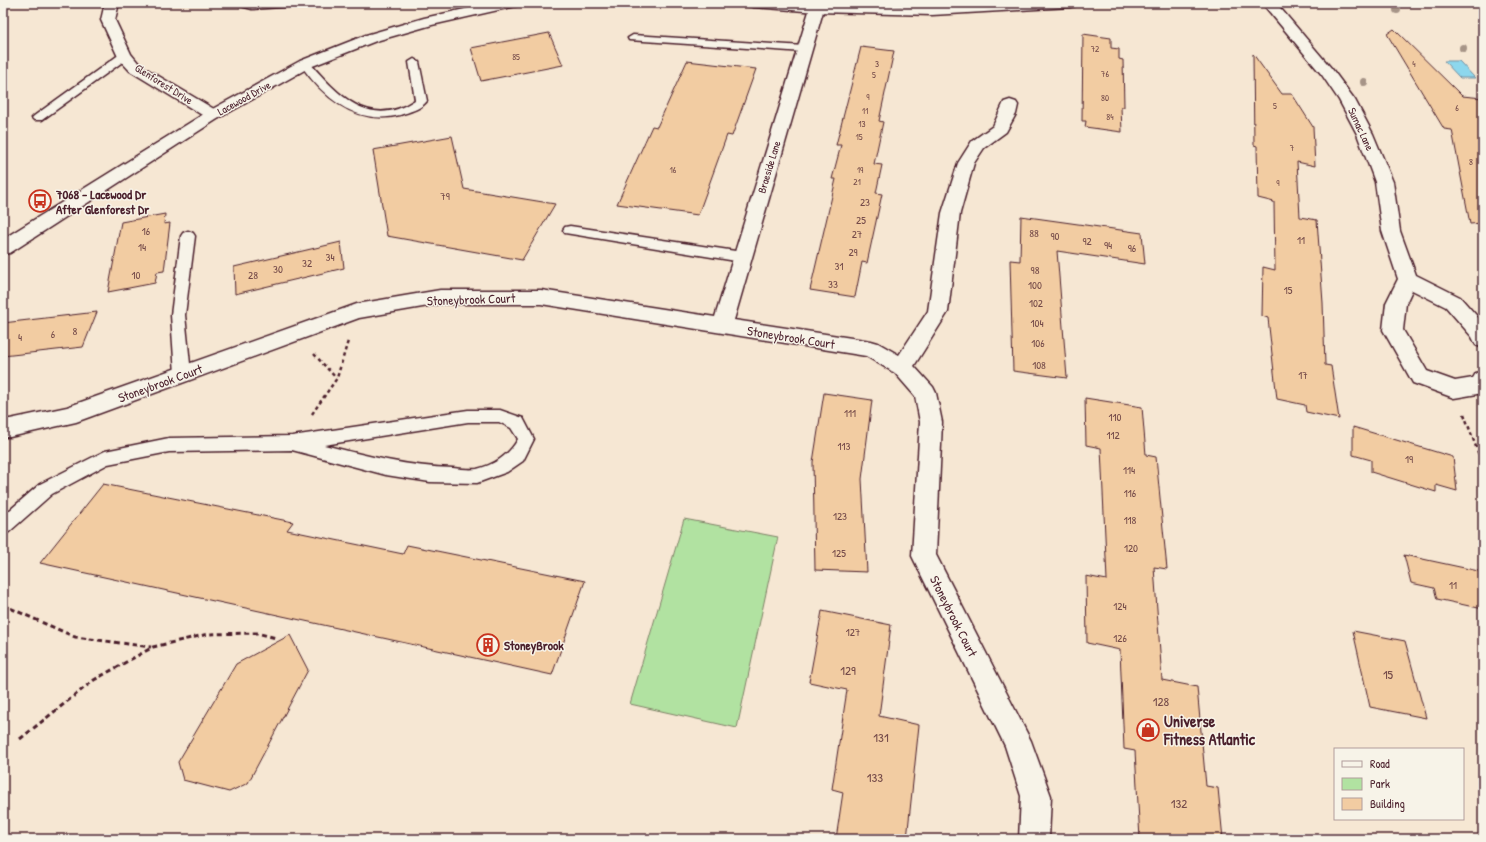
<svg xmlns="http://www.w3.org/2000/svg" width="1486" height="842" viewBox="0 0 1486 842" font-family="'Patrick Hand',sans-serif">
	<rect width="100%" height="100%" fill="#f6e7d3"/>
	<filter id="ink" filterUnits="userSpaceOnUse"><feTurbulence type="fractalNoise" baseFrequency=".025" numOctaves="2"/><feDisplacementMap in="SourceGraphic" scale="8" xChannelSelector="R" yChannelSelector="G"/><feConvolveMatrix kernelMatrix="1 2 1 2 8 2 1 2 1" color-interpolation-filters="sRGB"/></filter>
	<g filter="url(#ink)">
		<path fill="#b1e2a1" stroke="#7e8066" d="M684 519 778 537 737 728 630 704Z"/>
		<path fill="#8dd7ed" stroke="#728d9f" d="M1444 61H1459L1475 78H1460Z"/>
		<path fill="#f2cca2" stroke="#4a1f2b" d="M1394 29 1462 96 1483 98V223L1470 224 1452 130 1444 129 1387 34Z
			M549 33 563 65 481 81 471 48Z
			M1083 34 1111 38V48L1119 49V59L1123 60 1124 107H1121L1122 132 1085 127 1086 121H1082Z
			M861 47 894 51 879 121 883 122 874 164 882 165 876 193 882 194 867 263 862 262 855 297 810 290 836 179H832L841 145H836Z
			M1253 54 1282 94H1292L1313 127 1315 166 1297 162 1300 217 1317 220 1323 303 1325 365 1331 366 1339 419 1306 412 1305 405 1277 399 1268 318 1262 316 1263 267 1275 270 1274 202 1258 198 1257 146 1254 145Z
			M687 61 756 69 732 136 727 135 698 215 617 204 652 126 657 127Z
			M452 136 464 189 555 204 522 260 387 236 373 150Z
			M165 214 164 224 170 223 164 271 157 272 155 283 108 292 121 222Z
			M1021 216 1142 233 1145 264 1057 251 1067 378 1013 371 1010 260 1020 261Z
			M341 242 344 268 235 294 234 267Z
			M97 312 83 347 3 356V323Z
			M824 393 872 400 862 479 867 572 815 570 813 462Z
			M1085 398 1142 407 1146 455 1156 457 1167 569 1154 567 1162 680 1197 687 1206 786 1218 788 1223 839H1140L1135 751 1124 749 1120 650 1087 643 1086 576 1107 580 1101 448 1086 445Z
			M1353 427 1453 457 1457 491 1436 485V492L1371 472V460L1353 455Z
			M103 484 293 522 287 530 403 554 407 545 585 581 552 675 40 563Z
			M1404 555 1483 572V609L1437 599 1434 588 1411 583Z
			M822 611 891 625 879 716 919 725 907 839H836L843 792 832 789 847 690 809 682Z
			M1353 631 1405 641 1426 718 1370 707Z
			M290 635 308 670 248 783 229 792 183 780 178 762 236 664Z"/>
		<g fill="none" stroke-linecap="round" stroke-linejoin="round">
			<g stroke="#4a1f2b" stroke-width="3">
				<path id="service" d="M236 3H301L296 6 252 9 237 5Z
					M633 35 804 46 809 49 804 52 629 40 628 38Z
					M124 53 129 56 128 58 42 120H34L32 118 34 116 120 54Z
					M414 59 419 62 427 101C421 109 409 112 400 115 356 126 324 98 300 64L305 61 309 62C337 94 370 131 415 100L409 62Z
					M570 226 742 252 747 254 749 257 747 260 742 262 565 233 563 230 565 227Z
					M188 231 193 233 195 236 185 315 191 374 188 378 183 380 178 378 175 374 171 315 181 236 183 233Z
					M468 410H500L523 418 534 439 523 461 507 472 477 483 430 482 386 475 292 450 169 452 108 464 52 494 9 532 3 535V516L40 484 105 451 169 438 292 436ZM468 422H499L511 428 518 439C509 455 495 465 477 469 470 470 461 469 453 468 409 467 367 456 324 445Z"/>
			</g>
			<g stroke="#4a1f2b" stroke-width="3">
				<path id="minor" d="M1262 3H1276L1332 69 1355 100 1373 134 1393 182 1400 231 1416 275 1460 297 1483 323V348L1476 345 1472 337 1446 307 1412 290 1406 303 1403 330 1427 371 1455 381 1473 378 1476 373 1483 371V393L1454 398 1413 383 1383 330 1386 303 1398 279 1382 231 1375 182 1357 134 1339 100 1322 75Z
					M817 4 822 5 824 8 734 320 871 341 878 343 899 355 928 311 942 213 958 163 972 141 993 126 1004 102 1010 100 1016 102 1018 105 1016 114 1006 132 984 148 974 163 960 213 948 312 914 366 933 387 936 393 942 422 936 555 1031 741 1051 796 1049 839H1019L1021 796 1005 746 912 556 920 422 915 396 895 373 866 356 541 304H440L359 318 76 422 10 437H3V419H10L67 407 357 304 440 290H541L715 317 810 8 812 5Z"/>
			</g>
			<g stroke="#4a1f2b" stroke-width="3">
				<path id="tertiary" d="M105 3H119L115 20 131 54 140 65 219 112 221 115 219 118 213 120 207 118 130 71 119 59 101 20Z"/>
			</g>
			<g stroke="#4a1f2b" stroke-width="3">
				<path id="secondary" d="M492 3H518L516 6 432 25 376 41 310 67 219 118 10 253 3 254V239L207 112 300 61 366 35 424 18Z
					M746 3H807L932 7 998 3H1077L1075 6 1070 7 932 15 817 12 753 7 748 6Z"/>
			</g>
			<path stroke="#4a1f2b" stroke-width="2.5" stroke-dasharray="3.5 3" stroke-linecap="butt" d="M314 354 336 378
				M312 414 337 378 348 341
				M1464 414 1483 466"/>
			<path stroke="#4a1f2b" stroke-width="3" stroke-dasharray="5 3.5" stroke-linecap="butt" d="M3 605 75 637 151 647
				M20 739 94 680 153 647 208 634 257 633 276 638"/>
			<use href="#service" fill="#f7f3e8" fill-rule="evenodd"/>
			<use href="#minor" fill="#f7f3e8" fill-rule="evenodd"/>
			<use href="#tertiary" fill="#f7f3e8" fill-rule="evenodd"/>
			<use href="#secondary" fill="#f7f3e8" fill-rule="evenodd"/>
		</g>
		<g fill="#a69487">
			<circle cx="1397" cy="10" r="4"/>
			<circle cx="1463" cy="48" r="4"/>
			<circle cx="1364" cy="82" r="4"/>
		</g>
	</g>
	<defs>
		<g id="bus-ring" transform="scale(1.15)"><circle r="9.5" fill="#f7f3e8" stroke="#c8321e" stroke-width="1.5"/><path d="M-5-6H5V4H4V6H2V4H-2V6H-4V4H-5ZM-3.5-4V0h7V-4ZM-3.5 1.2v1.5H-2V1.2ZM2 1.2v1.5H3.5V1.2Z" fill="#c8321e"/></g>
		<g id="building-ring" transform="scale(1.15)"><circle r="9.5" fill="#f7f3e8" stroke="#c8321e" stroke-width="1.5"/><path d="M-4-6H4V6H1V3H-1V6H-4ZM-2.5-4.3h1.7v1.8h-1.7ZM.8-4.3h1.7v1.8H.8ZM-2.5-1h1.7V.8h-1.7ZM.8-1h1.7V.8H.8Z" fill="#c8321e"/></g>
		<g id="shop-ring" transform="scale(1.15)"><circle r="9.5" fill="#f7f3e8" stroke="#c8321e" stroke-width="1.5"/><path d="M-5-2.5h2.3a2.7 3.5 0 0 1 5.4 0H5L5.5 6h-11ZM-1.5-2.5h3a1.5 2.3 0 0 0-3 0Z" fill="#c8321e"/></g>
	</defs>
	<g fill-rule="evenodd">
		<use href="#bus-ring" x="40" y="201"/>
		<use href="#building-ring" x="488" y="645"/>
		<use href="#shop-ring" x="1148" y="730"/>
	</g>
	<g text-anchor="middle" stroke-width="3" stroke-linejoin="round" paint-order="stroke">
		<g font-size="9" fill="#744a49">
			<text x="1095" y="52">72</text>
			<text x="516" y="60">85</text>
			<text x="877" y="67">3</text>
			<text x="1414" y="67">4</text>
			<text x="1105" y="77">76</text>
			<text x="874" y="78">5</text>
			<text x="868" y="100">9</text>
			<text x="1105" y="101">80</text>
			<text x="1275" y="109">5</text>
			<text x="1457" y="111">6</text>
			<text x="865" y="114">11</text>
			<text x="1110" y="120">84</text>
			<text x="862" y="127">13</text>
			<text x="859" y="140">15</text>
			<text x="1292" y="151">7</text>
			<text x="1471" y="165">8</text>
			<text x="673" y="173">16</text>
			<text x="860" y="173">19</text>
			<text x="857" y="185">21</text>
			<text x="1278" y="186">9</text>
		</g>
		<g font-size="11" fill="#4a1f2b" stroke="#f7f3e8">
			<text transform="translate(164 84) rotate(32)" y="4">Glenforest Drive</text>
			<text transform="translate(244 98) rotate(-29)" y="4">Lacewood Drive</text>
			<text transform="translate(1361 129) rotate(65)" y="4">Sumac Lane</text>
			<text transform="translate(769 167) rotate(-73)" y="4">Braeside Lane</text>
		</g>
		<g font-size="11" fill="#744a49">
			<text x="445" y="200">79</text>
			<text x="865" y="206">23</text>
			<text x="861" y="224">25</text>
			<text x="146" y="235">16</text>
			<text x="1034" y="237">88</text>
			<text x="857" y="238">27</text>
			<text x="1055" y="240">90</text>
			<text x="1301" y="244">11</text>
			<text x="1087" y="245">92</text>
			<text x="1108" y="249">94</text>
			<text x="142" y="251">14</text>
			<text x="1132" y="252">96</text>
			<text x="853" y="256">29</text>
			<text x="330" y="261">34</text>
			<text x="307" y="267">32</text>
			<text x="839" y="270">31</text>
			<text x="278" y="273">30</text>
			<text x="1035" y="274">98</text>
			<text x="136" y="279">10</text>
			<text x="253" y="279">28</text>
			<text x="833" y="288">33</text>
			<text x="1035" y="289">100</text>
			<text x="1288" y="294">15</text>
			<text x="1036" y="307">102</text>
			<text x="1037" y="327">104</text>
			<text x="75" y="335">8</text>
			<text x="53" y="338">6</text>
			<text x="20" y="341">4</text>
			<text x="1038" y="347">106</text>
			<text x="1039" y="369">108</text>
			<text x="1303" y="379">17</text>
			<text x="850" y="417">111</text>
			<text x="1115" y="421">110</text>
			<text x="1113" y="439">112</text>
			<text x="844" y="450">113</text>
			<text x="1409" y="463">19</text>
			<text x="1129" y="474">114</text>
			<text x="1130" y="497">116</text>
			<text x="840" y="520">123</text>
			<text x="1130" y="524">118</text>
			<text x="1131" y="552">120</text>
			<text x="839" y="557">125</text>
			<text x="1453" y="589">11</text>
			<text x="1120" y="610">124</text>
			<text x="853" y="636">127</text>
			<text x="1120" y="642">126</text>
		</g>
		<g font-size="13" font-weight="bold" fill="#4a1f2b" stroke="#f7f3e8" text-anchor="start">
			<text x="56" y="199">7068 - Lacewood Dr<tspan x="56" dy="15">After Glenforest Dr</tspan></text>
			<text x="504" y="650">StoneyBrook</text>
		</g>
		<g font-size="13" fill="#4a1f2b" stroke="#f7f3e8">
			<text transform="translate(471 299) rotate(-2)" y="5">Stoneybrook Court</text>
			<text transform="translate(791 337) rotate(9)" y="5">Stoneybrook Court</text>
			<text transform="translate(160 383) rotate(-20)" y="5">Stoneybrook Court</text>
			<text transform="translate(954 616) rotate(63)" y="5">Stoneybrook Court</text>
		</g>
		<g font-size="13" fill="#744a49">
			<text x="848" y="675">129</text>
			<text x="1388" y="679">15</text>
			<text x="1161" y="706">128</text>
			<text x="881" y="742">131</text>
			<text x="875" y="782">133</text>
			<text x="1179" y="808">132</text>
		</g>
		<g font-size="16" font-weight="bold" fill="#4a1f2b" stroke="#f7f3e8" text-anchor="start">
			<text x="1164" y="727">Universe<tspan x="1164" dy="18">Fitness Atlantic</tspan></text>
		</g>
	</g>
	<rect width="1486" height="842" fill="none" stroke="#f7f3e8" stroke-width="16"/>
	<rect x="8" y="8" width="1470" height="826" fill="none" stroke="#4a1f2b" stroke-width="1.5" filter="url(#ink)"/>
	<rect x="1334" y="748" width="130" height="72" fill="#f7f3e8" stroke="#b29e9c"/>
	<rect x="1342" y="761" width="20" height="6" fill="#f7f3e8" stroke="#b29e9c"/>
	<text x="1370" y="768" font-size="12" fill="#4a1f2b">Road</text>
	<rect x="1342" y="778" width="20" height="12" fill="#b1e2a1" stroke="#b29e9c"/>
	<text x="1370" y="788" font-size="12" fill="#4a1f2b">Park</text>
	<rect x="1342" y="798" width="20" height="12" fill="#f2cca2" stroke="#b29e9c"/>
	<text x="1370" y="808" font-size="12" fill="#4a1f2b">Building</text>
</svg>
